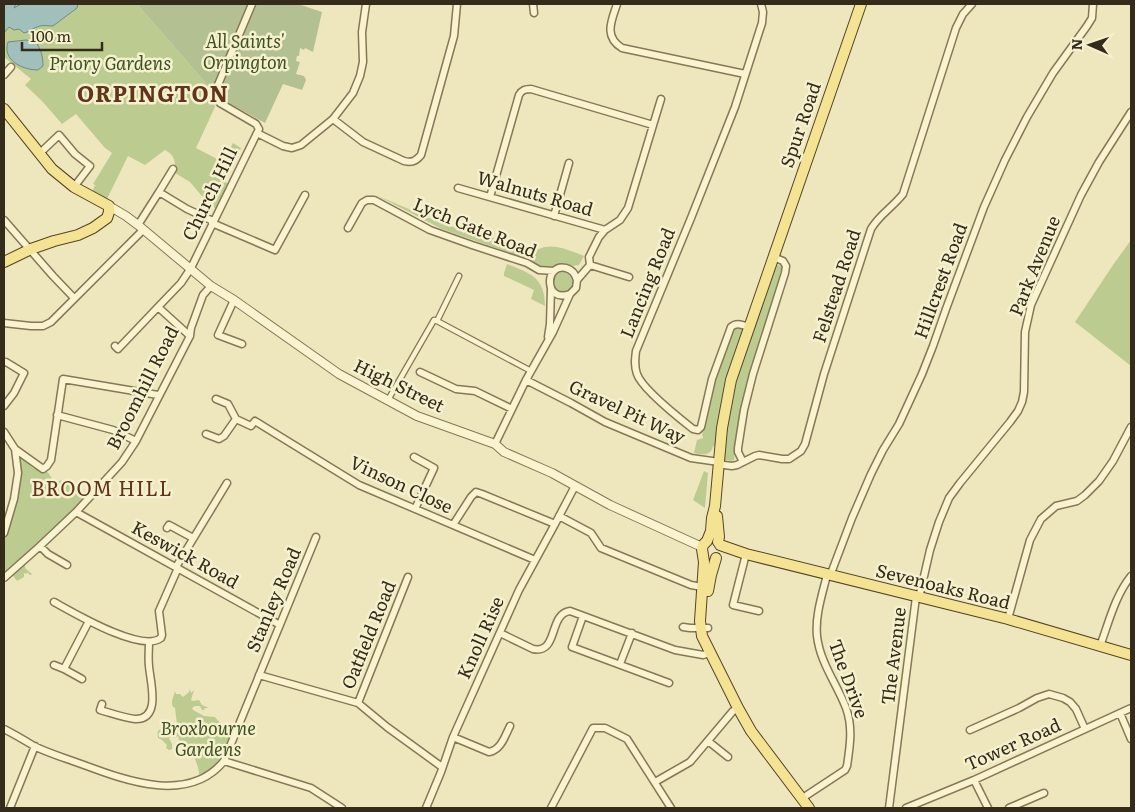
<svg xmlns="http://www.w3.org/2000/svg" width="1135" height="812" viewBox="0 0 1135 812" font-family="Literata,serif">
	<rect width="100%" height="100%" fill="#eee7bd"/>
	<path fill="#bccc91" d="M4 4H137L212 90 213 98 215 107 196 148 223 162 233 143 241 148 225 182 229 184 216 209 201 195 190 182 175 173C175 162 176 156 165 150L145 165 128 156 107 199 92 192 95 185 93 184 112 153 105 148 76 114 62 124 42 101 25 85 31 79 4 57Z
		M376 195 446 225 500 240 539 249C552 242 572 251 584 256L579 265 572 266 565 263 558 264 551 268 547 269 527 259 442 229Z
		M1131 240V366L1075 322 1113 265Z
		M507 264C530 273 545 277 545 306L531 299 534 290 504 276V273Z
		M778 265 781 266 783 271 735 451 734 460 731 461 724 460 722 457 735 382 773 268Z
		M552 282a11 11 0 1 1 22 0a11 11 0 1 1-22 0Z
		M736 326 745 329 716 446H713C711 456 703 455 694 453L697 440 703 438 702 434 706 424 716 376 733 329Z
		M19 457H21L33 468 47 471 53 480 59 481 70 479 72 484 86 496 62 521 63 523 58 527 56 526 23 564 25 565V568L32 574 31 575 28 574V572L26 574 24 573V577L17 581 11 573 4 575V530L12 502Z
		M704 471 708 473 705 508 693 500Z
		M190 689 191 693 194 690 191 700 193 701 199 700 202 705 209 708H205L204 710H202L200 706H195L192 708 193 710 204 716 215 717C222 727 227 723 234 730L224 753 217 765 202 776 201 774 199 775C199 769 197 764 195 759L192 758 190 754 186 751 185 746H181L178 736 174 738 171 736 169 738 172 744V749L169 750 166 748 167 745 162 740 158 738C155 722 169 733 176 731L178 733 175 708 173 707C170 702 174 696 175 691L176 694H180L183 697 189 692Z"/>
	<path fill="#b3c091" d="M137 4H298L322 12 313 52 305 48 304 50 300 48 299 56H297L296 61 300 62 296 74 304 76 306 80 302 90 283 84 265 123 225 101 212 90Z"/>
	<path fill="#a1bfbb" stroke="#698d89" d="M4 4H16L14 8 21 4H78L77 8 53 26C48 26 44 25 40 26 34 27 30 32 24 33L19 29 14 30 9 27 4 33Z
		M26 40 36 42C41 50 43 56 43 66L38 70C22 70 2 60 8 42Z"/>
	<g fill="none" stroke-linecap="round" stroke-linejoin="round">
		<g stroke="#867756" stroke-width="7">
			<path id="pedestrian" d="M437 321 531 371
				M388 400 434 320 437 321 459 276"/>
		</g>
		<g stroke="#867756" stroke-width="9">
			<path id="minor" d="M533 4 534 13
				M617 4C612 20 603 36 622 48L745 74
				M4 75 11 67
				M333 119 363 142 404 161C412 163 416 161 421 155L454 36 457 4
				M257 133 283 146 292 148 301 145 333 119 353 93 360 76 363 62 362 32 366 4
				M39 154 59 135 75 154 90 166 74 187
				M458 188 605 230
				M159 192 173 169
				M490 197 519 95C522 90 525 89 531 89L653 125
				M554 216 569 163
				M4 220 53 276 74 298
				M212 223 275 250 305 195
				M138 225 159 192 187 209 213 221
				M348 228 362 203 367 200H374L430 230 472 245 527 263 539 270 554 271
				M590 265 629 277
				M570 294C544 304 544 263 566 268 573 270 575 274 577 280
				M234 300 218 335 242 344
				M4 323 31 326H43L51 322 143 230
				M749 327C742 325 737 322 731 327L712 379 701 427 698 430 693 429C679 418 642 389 637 374 634 366 635 359 636 351L691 218 735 107 762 23 763 12 761 4
				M190 336 158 307 181 283 191 268 259 129 256 124 220 103 217 99 215 92 252 4
				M548 337 550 324 551 288
				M115 346 118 349 158 307
				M420 372 456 389 475 391 512 409
				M526 380 571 403 605 422 691 458 719 462 724 465 732 466 737 465 755 456 759 455 782 459H789L801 451 805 444 824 374 871 229C879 215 893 207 903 194L956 28 963 14 972 4
				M216 399 228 404 236 419 251 426 255 421 359 485 535 560
				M4 406 14 393 24 373 6 362
				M57 415 113 430 136 441
				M4 432 15 449 18 473 14 499 4 533
				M206 434 219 439 224 436 236 419
				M495 444 526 380 553 332 570 294 576 288 577 280 590 265 589 257 599 237 605 230 620 220 628 208 661 99
				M15 449 43 469 47 466 51 460 63 379 158 395
				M414 457 434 468 415 509
				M743 462 738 452V448L744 410 753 374 785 273 786 266 783 261 773 257
				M76 512 280 625
				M559 516 591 533 601 548 691 585 702 587
				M453 525 471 497 476 492 482 494 555 524
				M167 528 169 525 193 538
				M40 546 48 554 67 565
				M746 554 733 605 759 611
				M176 567 227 483
				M830 576 852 518 871 474 883 450 899 424 922 374 933 346 946 309 984 207 1005 160 1027 117 1053 73 1087 26 1092 18 1093 4
				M4 578 40 546 76 512 122 462 136 441 190 336 191 328 203 295 211 286
				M919 598 930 550 939 522 949 498 960 483 1010 422 1018 411 1022 402 1024 392 1025 332 1031 305 1081 195 1099 162 1131 112
				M54 602C74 613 141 653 161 638L162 635 159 611 178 568
				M583 616 572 647 669 683
				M1008 619 1030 540 1041 519 1056 506 1077 501 1085 495 1099 481 1113 461 1131 427
				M683 627 690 628H708
				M500 633 533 649C559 654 548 614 570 611L675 650 703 655 710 653
				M1100 646C1109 622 1115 596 1131 576
				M620 664 632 633
				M54 665 64 669 89 621
				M64 669 82 679
				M259 675 358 703 387 727 442 767
				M358 703 408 577
				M102 704 100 710C111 713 124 718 135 719 162 720 150 681 149 666 148 658 149 650 149 642
				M1120 713 1131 739
				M4 729C14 734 24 740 34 746 50 754 68 759 84 765 127 781 189 804 224 761L311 788 342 808
				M970 730 1019 708 1037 698 1049 694 1063 698 1070 702 1076 709 1085 729
				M453 737 489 752C501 750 505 736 510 726
				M708 741 728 757
				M224 761 316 537
				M974 780 988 808
				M655 782 690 762 733 711 738 708
				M801 799 845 770 847 766C850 746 853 727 846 708 837 684 820 663 817 636 815 616 822 595 827 575
				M10 808 35 746
				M426 808 441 772 453 737 519 590 555 524 575 486
				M551 808 593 728H605L627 739 671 808
				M889 808 916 597
				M906 808 974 780 1131 708
				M1009 808 1044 793"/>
		</g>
		<g stroke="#867756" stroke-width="10">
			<path id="tertiary" d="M109 206 126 216 138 225 211 286 234 300 339 374 417 416 495 444 504 452 552 473 610 505 702 547"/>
		</g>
		<g stroke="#53442b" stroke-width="12">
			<path id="primary" d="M4 109 52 169 74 187 109 206V212L107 218 93 228 78 235 54 241 31 249 4 262
				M717 516 719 537 718 542
				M720 545 746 554 1008 619 1131 655
				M708 591 711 575 716 558
				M809 808 751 731 738 708 702 636 700 621 704 562 702 549 703 545 707 541 711 531 712 518 715 506 722 428 731 380 861 4"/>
		</g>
		<use href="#pedestrian" stroke="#f9f3d0" stroke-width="4.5"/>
		<use href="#minor" stroke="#f9f3d0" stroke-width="6"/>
		<use href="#tertiary" stroke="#f9f3d0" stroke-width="8"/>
		<use href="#primary" stroke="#f3e393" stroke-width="10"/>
	</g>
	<g text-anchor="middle" stroke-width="5" stroke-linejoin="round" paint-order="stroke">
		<g font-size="18" font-style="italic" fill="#3e5221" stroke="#f5f0cd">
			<text x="245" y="48">All Saints'<tspan x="245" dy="21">Orpington</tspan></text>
			<text x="110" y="70">Priory Gardens</text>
			<text x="208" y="735">Broxbourne<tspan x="208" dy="21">Gardens</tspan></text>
		</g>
		<g font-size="18" fill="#352b1b" stroke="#f5f0cd">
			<text transform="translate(801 125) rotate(-71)" y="6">Spur Road</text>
			<text transform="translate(210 194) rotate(-64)" y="6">Church Hill</text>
			<text transform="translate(535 194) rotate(16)" y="6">Walnuts Road</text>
			<text transform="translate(475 228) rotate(22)" y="6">Lych Gate Road</text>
			<text transform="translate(1035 266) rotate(-68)" y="6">Park Avenue</text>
			<text transform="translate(941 281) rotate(-70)" y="6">Hillcrest Road</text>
			<text transform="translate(648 283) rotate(-68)" y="6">Lancing Road</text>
			<text transform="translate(837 286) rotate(-72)" y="6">Felstead Road</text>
			<text transform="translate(399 386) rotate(26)" y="6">High Street</text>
			<text transform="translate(143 388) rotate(-63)" y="6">Broomhill Road</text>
			<text transform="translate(627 412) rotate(25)" y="6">Gravel Pit Way</text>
			<text transform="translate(401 485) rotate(25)" y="6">Vinson Close</text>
			<text transform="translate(185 555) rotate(29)" y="6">Keswick Road</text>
			<text transform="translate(943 587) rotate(14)" y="6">Sevenoaks Road</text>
			<text transform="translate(274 600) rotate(-67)" y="6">Stanley Road</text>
			<text transform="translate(369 635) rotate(-68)" y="6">Oatfield Road</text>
			<text transform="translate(481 638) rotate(-66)" y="6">Knoll Rise</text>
			<text transform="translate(894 656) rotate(-83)" y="6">The Avenue</text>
			<text transform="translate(848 679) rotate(70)" y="6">The Drive</text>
			<text transform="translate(1013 745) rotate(-24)" y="6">Tower Road</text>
		</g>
		<g font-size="20" letter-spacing="1" fill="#62341a" stroke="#f5f0cd">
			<text x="102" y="496">BROOM HILL</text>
		</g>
		<g font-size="22" font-weight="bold" letter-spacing="1" fill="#62341a" stroke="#f5f0cd">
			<text x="153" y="102">ORPINGTON</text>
		</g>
	</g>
	<rect width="1135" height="812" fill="none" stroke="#352b1b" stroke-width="10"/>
	<g transform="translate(1090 45) rotate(272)" stroke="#f5f0cd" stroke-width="4" paint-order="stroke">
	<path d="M0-4L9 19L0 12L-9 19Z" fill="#352b1b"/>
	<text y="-8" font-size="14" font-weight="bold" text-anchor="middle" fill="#352b1b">N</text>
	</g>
	<path d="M22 42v8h80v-8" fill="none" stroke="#352b1b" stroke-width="2.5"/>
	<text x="30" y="42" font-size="15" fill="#352b1b" stroke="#f5f0cd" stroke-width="4" paint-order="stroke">100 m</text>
</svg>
